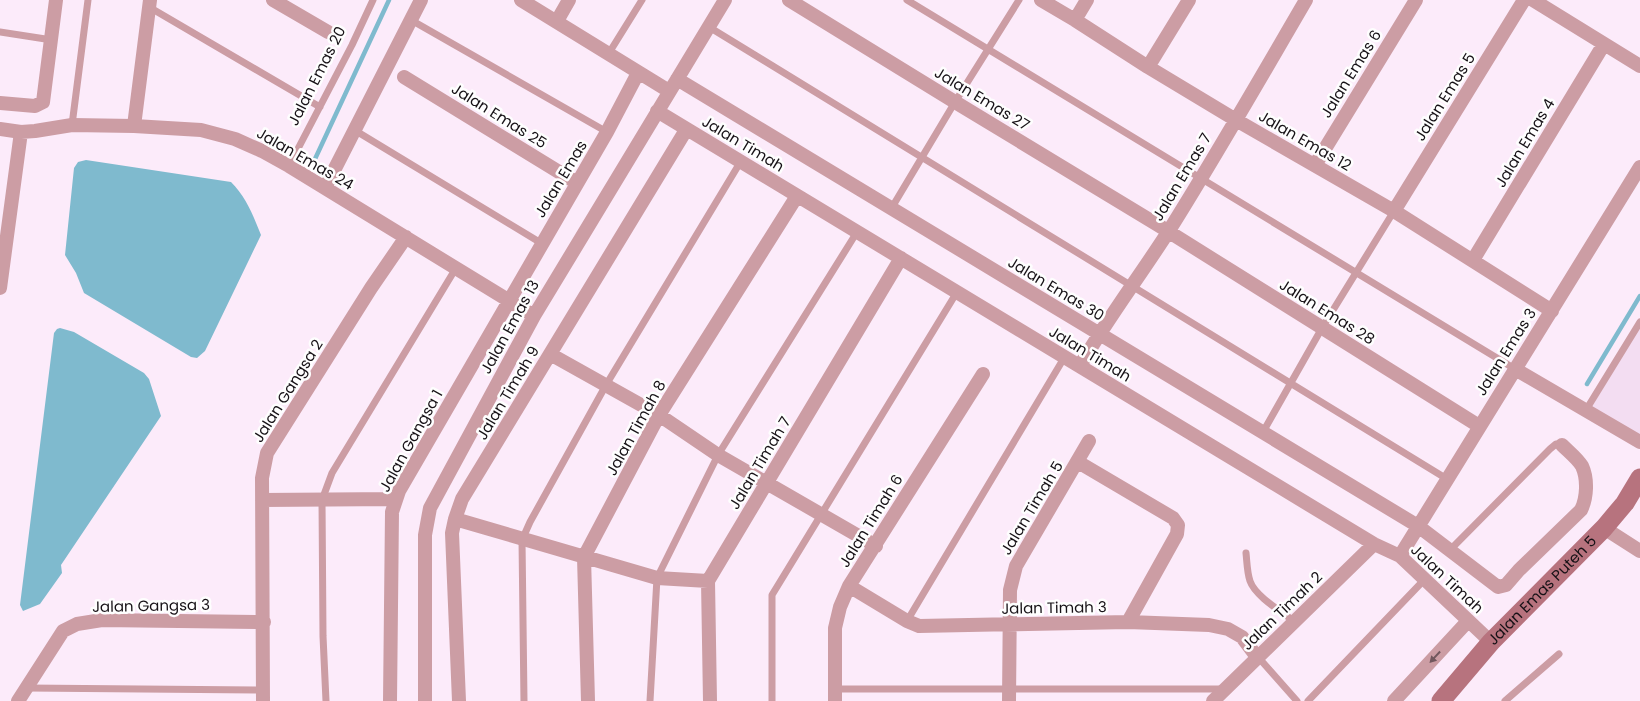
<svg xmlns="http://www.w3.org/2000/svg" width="1640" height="701" viewBox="0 0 1640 701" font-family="Poppins,sans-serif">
	<rect width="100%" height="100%" fill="#fcebfa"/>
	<path fill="#f3ddf2" d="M1640 326V436L1592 407Z"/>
	<path fill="#7fbace" d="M86 160 231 182C246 197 253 215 261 235L205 351 197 358 191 357 186 354 84 293 76 273 65 255 74 168 78 162Z
		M60 328 74 332 144 373 149 379 161 416 61 565 62 573 40 604 23 611 20 605 54 333 57 329Z"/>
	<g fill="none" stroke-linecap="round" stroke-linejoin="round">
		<path stroke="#7fbace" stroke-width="4.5" d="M315 159 389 0
			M1587 384 1640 296"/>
		<path stroke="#cc9da4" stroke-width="7" d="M907 0 1515 369
			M149 7 320 107
			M411 20 607 132
			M709 27 1447 479
			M0 32 52 40
			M609 53 642 0
			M72 125 88 0
			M356 131 541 243
			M289 166 352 45 373 0
			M891 209 955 102 1019 0
			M1586 410 1640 322
			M1263 432 1322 328 1394 211
			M1450 550 1550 449 1556 444 1562 445
			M1246 553C1247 562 1247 572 1250 581 1255 596 1282 612 1295 622
			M907 621 1064 358
			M1258 657 1297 701
			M27 688 263 690
			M835 689H1224
			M326 701 323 636 322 500 332 473 456 268
			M524 701 522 540 530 522 606 385 741 161
			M650 701 657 578 718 455 857 232
			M772 701V595L957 292
			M1308 701 1425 579
			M1505 701 1559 654"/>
		<path stroke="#cc9da4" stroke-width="14" d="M273 0 328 32
			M521 0 669 91
			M789 0 955 102 1158 225 1479 426
			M1041 0 1075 20 1148 67 1236 120 1394 211 1552 311
			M1533 0 1640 66
			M1075 20 1087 0
			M557 21 569 0
			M1148 67 1189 0
			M404 77 577 183
			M677 79 1418 526 1498 587 1506 585 1519 570 1581 510C1587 498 1588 479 1582 466 1577 458 1569 452 1562 445
			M0 103 35 106 43 102 56 0
			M657 111 1374 544 1400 556 1491 642
			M134 126 150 0
			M0 129 21 132 35 131 72 125 134 126 201 130 235 139 262 151 289 166 534 316
			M1315 165 1416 0
			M325 188 421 0
			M1394 211 1524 0
			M1473 260 1604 44
			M0 288 21 132
			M550 354 659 415 718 455 876 546
			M1080 366C1107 319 1140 276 1170 229 1217 154 1261 77 1306 0
			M1515 369 1640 442
			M1078 462 1173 518 1178 525 1177 534 1128 622
			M262 500 396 499
			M455 519 657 578 708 581
			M1604 528 1640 551
			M1400 556 1640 167
			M849 586 907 621 919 626 1128 622 1209 625 1228 629 1242 637 1257 657
			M18 701 63 631 77 624 102 620 264 622
			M263 701 262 478 267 453 371 288 406 237
			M390 701 392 512 399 491 607 132 638 73
			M425 701V535L430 508 534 316 725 0
			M459 701 452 533 455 519 462 499 686 130
			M588 701 584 557 659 415 797 196
			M710 701 708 581 901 258
			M835 701V628L840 607 849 586 983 374
			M1009 701 1010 590 1016 566 1089 441
			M1213 701 1374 544
			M1394 701 1468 621"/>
		<path stroke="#b7737e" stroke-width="19" id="s1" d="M1441 701 1491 642 1604 528 1625 503 1640 478"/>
	</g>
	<defs><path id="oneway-solid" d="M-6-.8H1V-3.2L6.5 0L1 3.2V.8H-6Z" transform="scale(1.25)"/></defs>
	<use fill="#71575d" href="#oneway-solid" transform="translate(1435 657) rotate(133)"/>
	<g text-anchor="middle" stroke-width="5" stroke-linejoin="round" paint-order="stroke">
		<g font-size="15" fill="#161116" stroke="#fefefe">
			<text transform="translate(1351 74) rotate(-58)" y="5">Jalan Emas 6</text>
			<text transform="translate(317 76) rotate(-63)" y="5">Jalan Emas 20</text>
			<text transform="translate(1445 97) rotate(-58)" y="5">Jalan Emas 5</text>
			<text transform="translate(982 99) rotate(31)" y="5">Jalan Emas 27</text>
			<text transform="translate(499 116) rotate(32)" y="5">Jalan Emas 25</text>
			<text transform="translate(1305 141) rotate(30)" y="5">Jalan Emas 12</text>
			<text transform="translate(1525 143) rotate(-59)" y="5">Jalan Emas 4</text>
			<text transform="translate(743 144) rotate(31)" y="5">Jalan Timah</text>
			<text transform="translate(305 159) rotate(30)" y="5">Jalan Emas 24</text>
			<text transform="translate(1182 177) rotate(-59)" y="5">Jalan Emas 7</text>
			<text transform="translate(561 179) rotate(-59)" y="5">Jalan Emas</text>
			<text transform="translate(1056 289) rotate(31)" y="5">Jalan Emas 30</text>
			<text transform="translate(1327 312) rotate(32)" y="5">Jalan Emas 28</text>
			<text transform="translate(510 327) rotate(-61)" y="5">Jalan Emas 13</text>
			<text transform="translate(1506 352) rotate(-58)" y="5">Jalan Emas 3</text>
			<text transform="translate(1090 354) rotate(31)" y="5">Jalan Timah</text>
			<text transform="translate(288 391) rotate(-58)" y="5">Jalan Gangsa 2</text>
			<text transform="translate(508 393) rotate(-59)" y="5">Jalan Timah 9</text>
			<text transform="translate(636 428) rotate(-61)" y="5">Jalan Timah 8</text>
			<text transform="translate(411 441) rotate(-61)" y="5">Jalan Gangsa 1</text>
			<text transform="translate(760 463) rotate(-59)" y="5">Jalan Timah 7</text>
			<text transform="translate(1032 508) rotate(-59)" y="5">Jalan Timah 5</text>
			<text transform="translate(871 521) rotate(-58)" y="5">Jalan Timah 6</text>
			<text transform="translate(1447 579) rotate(43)" y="5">Jalan Timah</text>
			<text dy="5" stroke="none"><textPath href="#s1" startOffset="150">Jalan Emas Puteh 5</textPath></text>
			<text transform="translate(151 606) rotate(-1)" y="5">Jalan Gangsa 3</text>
			<text transform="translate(1054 608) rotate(-1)" y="5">Jalan Timah 3</text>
			<text transform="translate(1282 611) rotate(-44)" y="5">Jalan Timah 2</text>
		</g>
	</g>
</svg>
